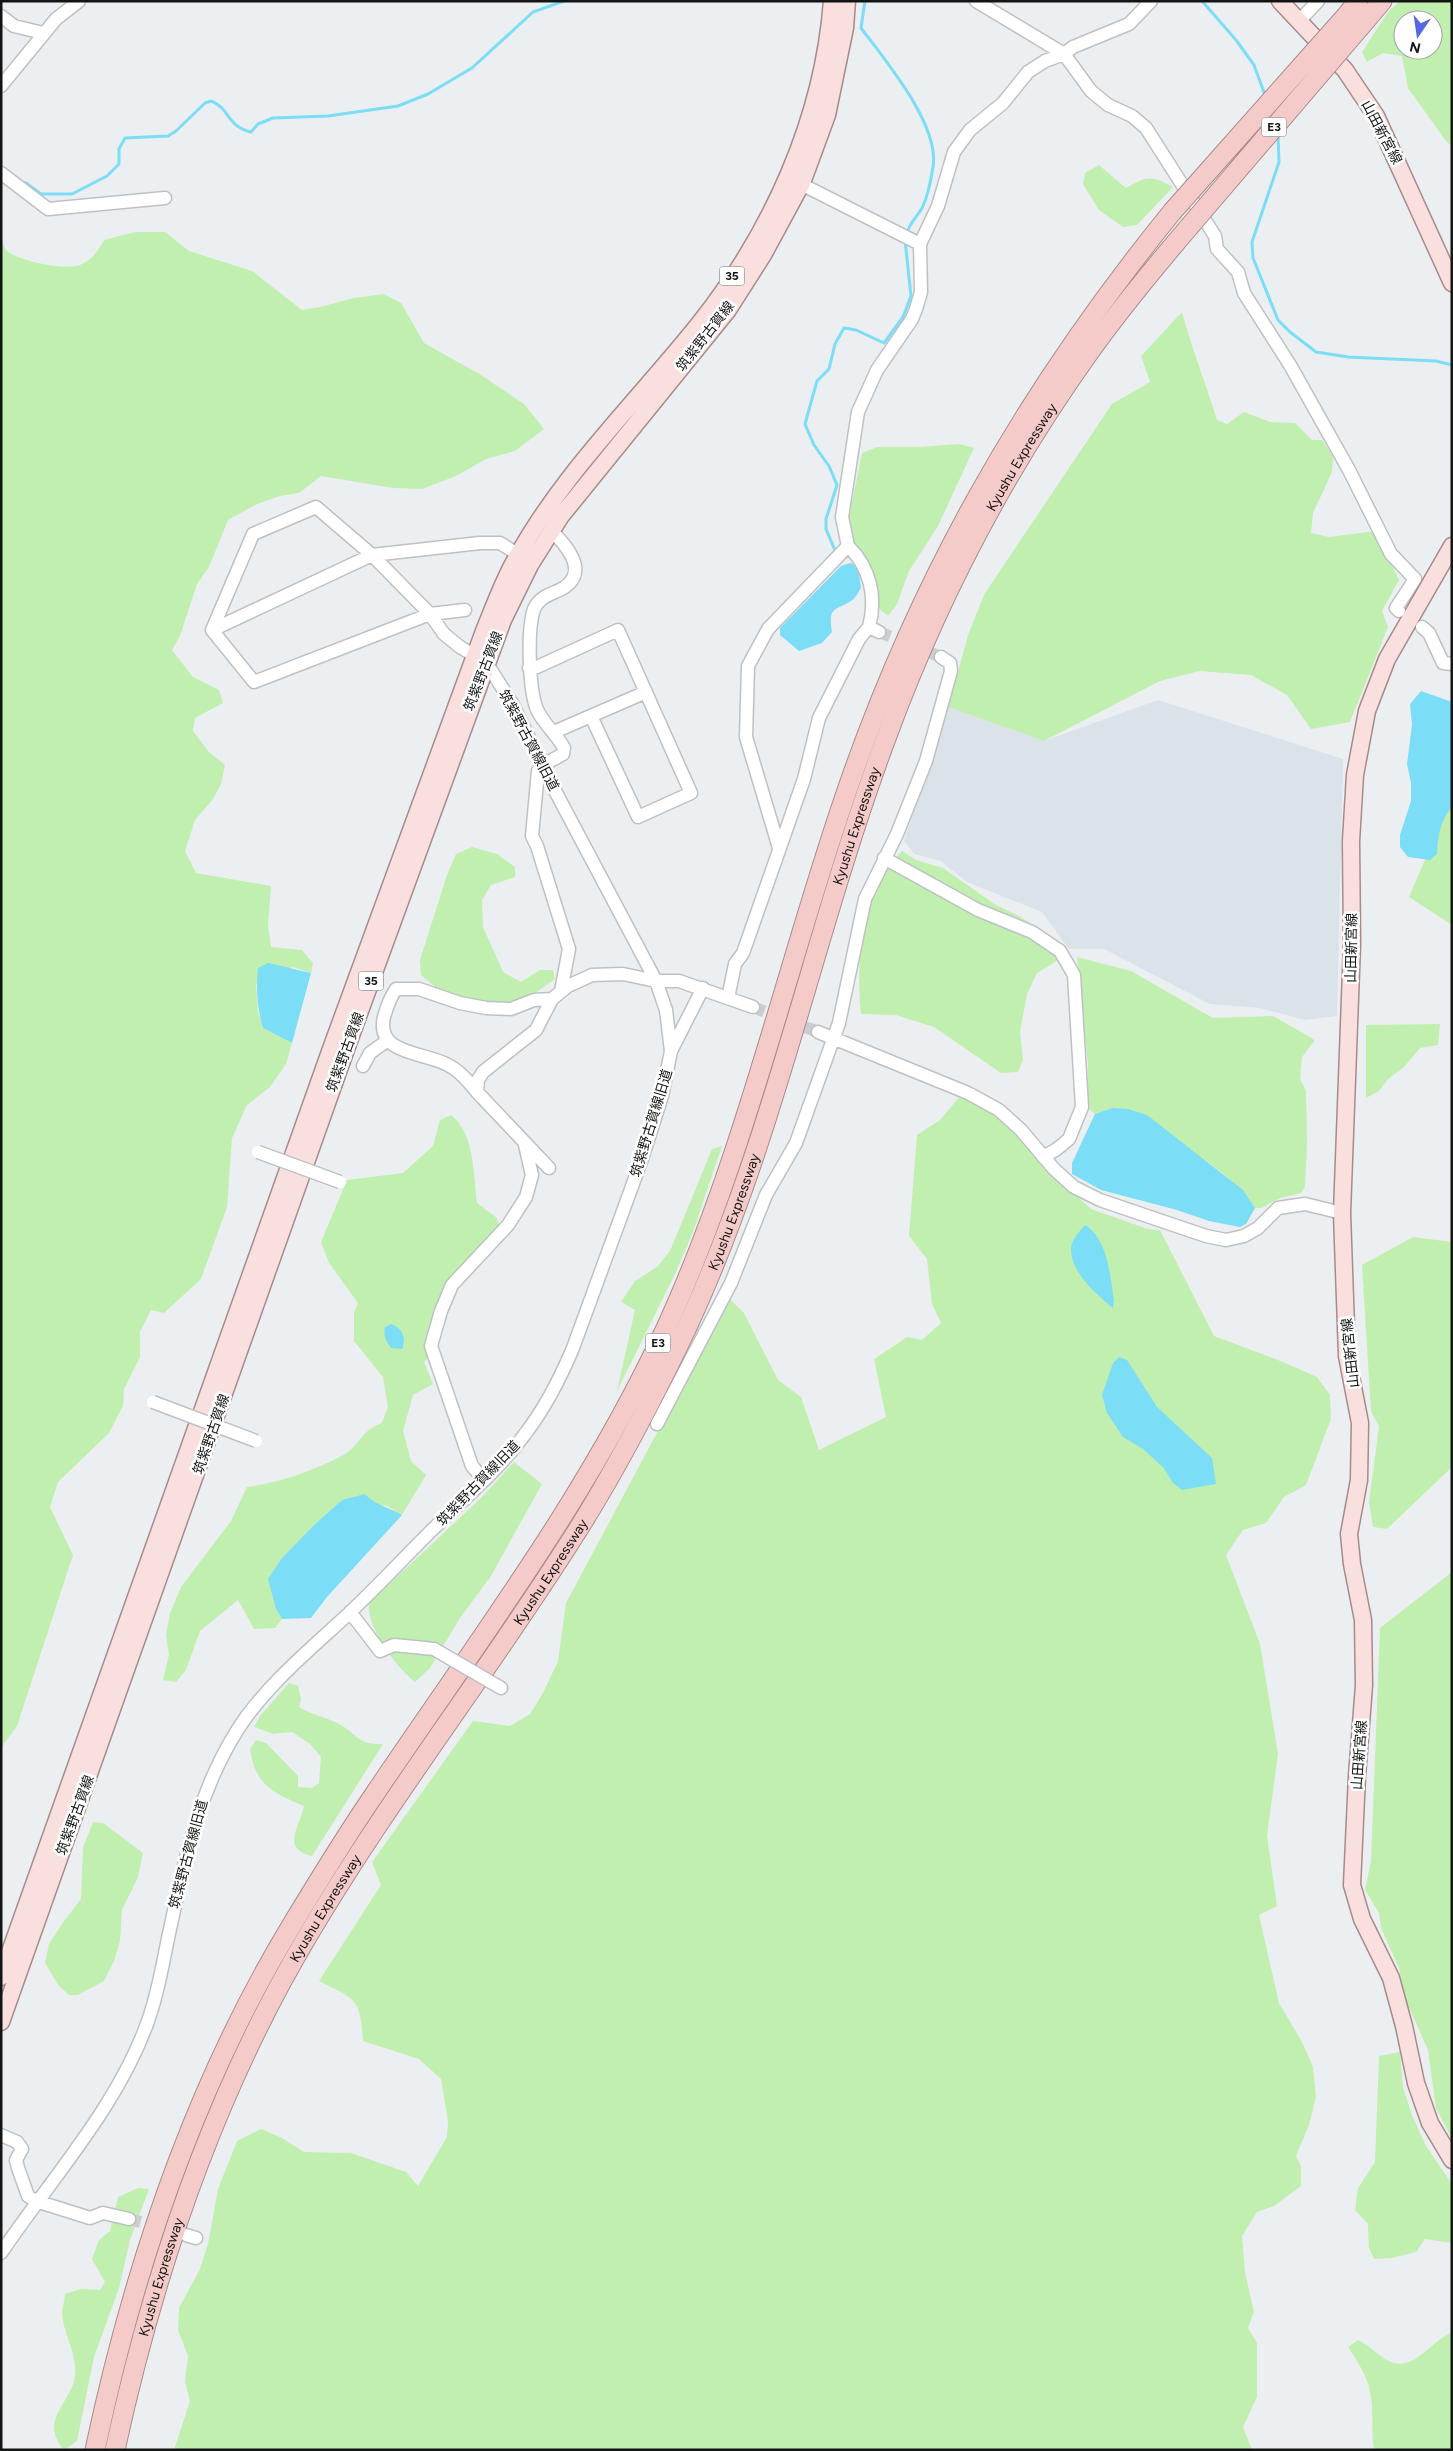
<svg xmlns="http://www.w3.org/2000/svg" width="1453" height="2451" viewBox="0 0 1453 2451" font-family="Figtree,'Noto Sans JP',sans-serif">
	<rect width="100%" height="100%" fill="#eceff1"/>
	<path fill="#dae2ea" d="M1158 700 1343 759 1337 1016 1305 1020 1260 1008 1210 1004 1104 949H1069L1042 912 967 882 941 861 914 854 904 841 948 707 1044 741Z"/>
	<path fill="#c1efaf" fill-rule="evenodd" d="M1400 1H1452V146L1446 141 1408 88 1402 56 1383 53 1367 62 1362 52 1388 12ZM1403 20H1433V50H1403Z
		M1099 165 1126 188C1147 176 1151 175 1173 187L1137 225 1123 227 1099 210 1083 184 1085 173Z
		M135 232H165L189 251 252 271 302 310 320 307 354 298 384 294 401 303 424 343 481 375 524 404 544 429 515 451 486 459 456 476 422 489 393 488 321 476 299 493 280 496 257 504 228 520 209 567 197 584 180 636 172 650 193 677 219 690 223 703 195 718 193 731 209 752 225 765 221 784 213 799 195 820 185 851 196 873 271 886 268 925 271 947 302 950 313 963 311 973 293 967 256 984 258 1011 263 1028 292 1043 286 1064 270 1087 247 1105 232 1138 227 1207 201 1279 164 1313 151 1310 140 1332V1357L124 1389 123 1406 109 1433 58 1482 50 1507 73 1555 17 1726 1 1748V239C3 242 4 247 6 250 17 261 66 271 80 265 92 260 98 251 104 240Z
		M1182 312C1192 349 1206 384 1217 420L1227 424 1244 412 1270 422 1295 423 1312 440H1322L1333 457 1332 472 1313 513 1311 533 1329 537 1375 531 1399 580 1382 611 1388 627 1350 722 1311 729 1287 695 1251 675 1199 671 1160 681 1044 741 948 707 969 632 985 593 1112 404 1150 382 1141 356Z
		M959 444 974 448 938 526 909 571 897 604 888 616 877 607 850 540 849 518 862 453 877 447H919Z
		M1452 783V925L1409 897 1430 848Z
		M472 847 497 854 515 867V877L491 885 482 900 483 927 503 972 521 982 540 970H553L555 979 528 998 505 1003 466 1002 440 991 421 975 420 960 447 875 456 854Z
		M902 851 916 860 943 868 996 905 1019 916 1052 938 1063 957 1037 973 1027 994 1020 1032 1023 1059 1018 1072 1001 1073 934 1027 896 1015 861 1014C857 980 859 919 873 887 878 875 893 862 902 851Z
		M1077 957 1131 971 1213 1018 1273 1016 1315 1040 1302 1057 1300 1079 1306 1091 1307 1145 1305 1187 1301 1193 1280 1198 1261 1208H1255C1225 1162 1159 1134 1112 1108L1095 1114 1087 1107 1088 1064Z
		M1440 1024 1438 1045 1420 1048 1404 1067 1388 1079 1379 1091 1366 1098V1025Z
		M962 1094 1013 1126 1040 1162 1091 1209 1148 1229 1160 1230 1214 1336 1283 1362 1317 1377 1330 1395 1331 1419 1306 1485 1284 1497 1266 1523 1243 1530 1226 1555 1260 1644 1278 1754 1267 1836 1277 1906 1259 1915 1279 2003 1302 2042 1313 2067 1316 2097 1309 2125 1296 2156 1301 2166V2186L1274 2206 1257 2212 1242 2236 1245 2272 1254 2312 1248 2328 1257 2343V2397L1243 2427 1252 2450H174L190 2401 185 2382 188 2356 178 2330 179 2308 200 2269 208 2244 218 2189 237 2141 261 2129 282 2138 304 2152 351 2153 406 2172 418 2186 447 2137 448 2122 441 2079 419 2059 363 2041C360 1997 356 2000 319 1981L381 1885 372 1862 473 1721 510 1726 530 1714 543 1693 558 1661 566 1603 729 1298 744 1313 778 1380 801 1397 819 1450 886 1417 874 1359 907 1337 922 1340 941 1323 932 1304 927 1259 909 1236 917 1135 940 1120Z
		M451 1115C475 1133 473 1175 477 1203L497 1218 501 1233 459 1285 435 1308 434 1329 437 1350 424 1362 433 1384 413 1395 403 1431 411 1461 426 1475 402 1515 387 1506 342 1500 314 1525 282 1558 276 1609 282 1619 275 1628 254 1629 238 1600 200 1631 186 1670 176 1682 163 1680 169 1655 166 1635 170 1613 181 1587 231 1521 247 1487C279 1483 316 1470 345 1454 360 1445 361 1430 382 1423L388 1407 383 1377 354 1341V1313L358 1303 329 1263 321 1242 347 1180 403 1173 433 1146 440 1120Z
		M722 1146 693 1232 675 1274 617 1391 635 1310 621 1302 635 1281 657 1267 670 1251 712 1149Z
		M1413 1237 1452 1242V1467L1387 1529 1373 1527 1369 1502 1379 1426 1371 1411 1362 1265Z
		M514 1462 542 1484 491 1576 460 1618 430 1668 415 1682C396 1667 366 1628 369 1603L482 1497Z
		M1452 1572V2139L1436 2108 1428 2050 1404 1996 1399 1968 1381 1928 1379 1913 1365 1890 1371 1861 1380 1628Z
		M289 1683 298 1686 301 1699 299 1707C312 1715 326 1717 339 1724 359 1735 357 1745 383 1744L312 1856C280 1849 300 1826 304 1806 273 1793 255 1785 250 1749L256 1740 266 1743 298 1776V1787L312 1788 319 1783 321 1757 310 1744 292 1732 273 1734 254 1727 260 1716Z
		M93 1822 103 1823 143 1853 138 1877 122 1910 120 1941 114 1961 104 1981 78 1995H69L59 1986 45 1963 49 1944 64 1921 81 1899 83 1848Z
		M1400 2052 1403 2088 1412 2115 1426 2146 1452 2184V2243L1425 2239 1416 2252 1392 2258 1374 2259 1369 2248 1368 2224 1355 2210 1358 2188 1375 2162 1379 2056Z
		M138 2188 149 2189 130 2240 119 2288 94 2357 77 2441 64 2450C40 2421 66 2408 74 2381 80 2358 63 2335 62 2313 62 2307 65 2300 65 2294L81 2289 100 2290 105 2282 92 2259 99 2240 110 2231 118 2197Z
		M1452 2332V2450H1374C1371 2431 1374 2408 1370 2392 1367 2375 1357 2361 1348 2347L1358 2340C1369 2345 1376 2354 1387 2360 1412 2375 1432 2340 1452 2332Z"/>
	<path fill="#7cddf6" d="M850 563 858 566 861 588C858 593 855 599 851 601 834 611 828 607 832 632L822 643 799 651 780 635V628L841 566Z
		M1421 691 1452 702V806C1440 822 1438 835 1437 854L1430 860 1408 857 1400 847V835L1411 801V783L1407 764 1412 725 1410 704Z
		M268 963 311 973 292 1043 263 1028C257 1008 256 989 258 968Z
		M1112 1108 1128 1109 1147 1115 1243 1190 1255 1208 1246 1224 1240 1227 1209 1221 1177 1210 1101 1190 1072 1174V1163L1095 1114Z
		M1085 1225C1108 1239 1110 1276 1114 1300L1113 1308C1097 1295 1070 1272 1071 1248 1072 1239 1080 1231 1085 1225Z
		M391 1324C402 1328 407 1337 402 1349L391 1348C386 1341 383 1336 385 1327Z
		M1119 1357 1127 1360 1157 1407 1212 1458 1216 1484 1182 1490 1173 1483 1163 1467 1143 1449 1123 1437 1107 1413 1102 1395 1113 1363Z
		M365 1494C374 1505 389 1507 402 1515L327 1597 311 1618 282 1619 276 1609 268 1579 282 1558 314 1525 342 1500Z"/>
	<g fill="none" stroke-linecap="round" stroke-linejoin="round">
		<path stroke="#7cddf6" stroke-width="3" d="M865 1 861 28C885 60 940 125 933 167 931 180 928 196 922 208 917 217 909 223 907 234
			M1202 1 1236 40 1254 65 1266 98
			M1278 135 1279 162 1252 242 1253 258 1278 320 1290 332 1316 352 1348 357 1436 361 1452 365
			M21 182 26 183 41 194H72L107 176 119 164V149L125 138 168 136 176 131 205 103 211 101C230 108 226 126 251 132L258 124 273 118 328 116 398 106 428 94 472 68 533 12 564 1
			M836 553 826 529V519L837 485 829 466 814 445 805 424 817 381 829 369 835 344 844 328 856 330 884 343 903 317 911 296 905 240"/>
		<path stroke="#cbced0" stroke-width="12" stroke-dasharray="12 6" stroke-linecap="butt" d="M879 632 941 657
			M753 1007 818 1032
			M129 2219 162 2228"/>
		<g stroke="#bec1c3" stroke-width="15">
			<path id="minor" d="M976 1 1064 54 1091 91 1108 105 1132 116 1146 128 1215 236 1217 249 1238 272 1244 293 1290 365 1349 470 1391 554 1415 579 1396 608 1399 611
				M1 16 14 26 43 33
				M1299 21 1318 1
				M1 86 56 19 79 1
				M1 173 48 209 165 198
				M795 181 920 244
				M551 530C565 544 589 570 565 587 554 594 540 595 534 609 527 630 529 686 536 707 541 722 557 734 564 748L563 754 543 765 538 771 532 836 537 846 569 949 561 991
				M848 546C870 567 877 597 869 627
				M1422 627 1429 633 1443 663 1452 664
				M212 630 372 555 480 543H500L519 555
				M529 668 537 667 618 630 691 793 638 817 591 716
				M554 732 646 692
				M779 848 746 737 748 666 768 629 848 546 842 517 858 412 877 370 912 319 916 309 921 292 920 244 938 206 954 152 970 130 1003 103 1028 72 1045 61 1064 54 1073 47 1129 24 1151 1
				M884 858 978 910 1032 932 1060 951 1074 975 1082 1107 1069 1139 1057 1149 1043 1157
				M728 998 735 964 743 953 804 779 819 718 859 639 869 627 879 632
				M818 1032 968 1093 999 1110 1021 1130 1054 1169 1074 1187 1100 1200 1206 1236 1226 1240 1244 1236 1258 1228 1278 1208 1305 1204 1342 1213
				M671 1051 703 988
				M363 1066 370 1053 388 1040
				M477 1092C468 1081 459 1070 446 1064 423 1052 375 1054 384 1017 387 1006 390 998 396 989H419L460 1003 486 1008 511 1009 534 1000 552 999
				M549 1168 477 1092 478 1080 483 1072 536 1030 552 999 568 986 592 975 623 974 656 981H679L753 1007
				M657 1424 731 1283 766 1195 796 1143 839 1023 865 899 897 834 926 761 951 671 950 663 941 657
				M484 1480 472 1466 431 1346 441 1311 452 1285 508 1225 526 1197 532 1175 525 1145
				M350 1612 380 1651 394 1645 434 1649
				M489 1681 501 1688
				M1 2135 17 2142 22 2149 16 2160 18 2168 28 2196 36 2201 90 2218 103 2213 129 2219
				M186 2235 196 2238
				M1 2253C51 2179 118 2106 148 2021 160 1988 164 1954 172 1920 186 1852 200 1789 238 1729 264 1688 308 1651 344 1618 373 1591 401 1561 429 1533 461 1501 498 1471 525 1434 545 1408 560 1379 573 1348L642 1159 662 1096 671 1051 666 1010 656 981 552 785 513 705 486 662 460 647 444 634 430 614 372 555 316 507 253 534 212 630 254 682 430 614 465 610"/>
		</g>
		<g stroke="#a68b8a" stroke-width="19">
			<path id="major" d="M1280 1 1345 70 1376 116 1452 283
				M1452 546 1387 659 1367 711 1355 775 1351 841 1352 944 1342 1213 1347 1356 1360 1423 1359 1480 1349 1534 1352 1564 1363 1620 1364 1685 1357 1776 1352 1885 1362 1919 1391 1978 1404 2026 1416 2083 1430 2123 1452 2160
				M1 1977 332 1046 484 631C493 609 501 587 512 566 560 475 636 403 699 324 772 232 823 119 832 1
				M1 2022 349 1041 503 620 530 565 561 516 728 310 763 255 802 183 827 115 845 28 847 1"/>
		</g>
		<g stroke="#a68b8a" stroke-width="21">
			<g id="highway">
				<path d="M1346 16 1358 1"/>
				<path d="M1360 27 1382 1"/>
				<path d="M95 2450C134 2266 195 2084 293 1923 319 1880 346 1836 374 1795 477 1642 589 1495 667 1326 742 1161 782 985 839 814 914 587 1022 397 1172 212"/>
				<path id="s1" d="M115 2450C154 2271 213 2095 307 1937 392 1793 496 1662 584 1520 619 1463 650 1404 679 1344 772 1152 811 940 885 741 935 604 1003 473 1088 354 1119 310 1154 268 1189 227"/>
			</g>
		</g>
		<use href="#minor" stroke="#fff" stroke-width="12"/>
		<use href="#major" stroke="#f9e0df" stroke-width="16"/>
		<use href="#highway" stroke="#f5cbc9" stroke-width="19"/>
		<g stroke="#bec1c3" stroke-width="15" stroke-linecap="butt">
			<path id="minor-bridge" d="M258 1152 340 1182
				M153 1402 256 1441
				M434 1649 489 1681"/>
		</g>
		<g stroke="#a68b8a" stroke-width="21" stroke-linecap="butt">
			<path id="highway-bridge" d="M1172 212 1346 16
				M1189 227 1360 27"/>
		</g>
		<use href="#minor-bridge" stroke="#fff" stroke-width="12"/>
		<use href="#highway-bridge" stroke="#f5cbc9" stroke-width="19"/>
	</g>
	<g text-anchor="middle" stroke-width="5" stroke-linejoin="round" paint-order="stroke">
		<g fill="#fff" stroke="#5a5a5a" stroke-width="1">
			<rect x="1261.5" y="117.5" width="25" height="19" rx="4"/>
			<rect x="719.5" y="266.5" width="25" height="19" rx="4"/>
			<rect x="358.5" y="971.5" width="25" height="19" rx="4"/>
			<rect x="645.5" y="1333.5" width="25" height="19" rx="4"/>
		</g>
		<g font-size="12" font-weight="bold" fill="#131414">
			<text x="1274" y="131">E3</text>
			<text x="732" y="280">35</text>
			<text x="371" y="985">35</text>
			<text x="658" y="1347">E3</text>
		</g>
		<g font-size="14" fill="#131414" stroke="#fff">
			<text transform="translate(1382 132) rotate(62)" y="5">山田新宮線</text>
			<text transform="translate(705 336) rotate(-52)" y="5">筑紫野古賀線</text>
			<text dy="5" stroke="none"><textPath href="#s1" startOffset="2204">Kyushu Expressway</textPath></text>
			<text transform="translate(483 671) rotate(-69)" y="5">筑紫野古賀線</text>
			<text transform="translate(529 740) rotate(62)" y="5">筑紫野古賀線旧道</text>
			<text dy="5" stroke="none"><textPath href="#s1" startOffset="1799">Kyushu Expressway</textPath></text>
			<text transform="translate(1351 948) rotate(-89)" y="5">山田新宮線</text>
			<text transform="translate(345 1052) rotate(-70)" y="5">筑紫野古賀線</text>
			<text transform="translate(651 1123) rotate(-73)" y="5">筑紫野古賀線旧道</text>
			<text dy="5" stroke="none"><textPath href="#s1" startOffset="1394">Kyushu Expressway</textPath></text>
			<text transform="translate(1350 1353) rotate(-96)" y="5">山田新宮線</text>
			<text transform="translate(211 1434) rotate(-71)" y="5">筑紫野古賀線</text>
			<text transform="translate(478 1483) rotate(-46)" y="5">筑紫野古賀線旧道</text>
			<text dy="5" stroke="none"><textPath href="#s1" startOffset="989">Kyushu Expressway</textPath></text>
			<text transform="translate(1359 1755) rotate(-86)" y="5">山田新宮線</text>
			<text transform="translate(75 1815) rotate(-70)" y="5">筑紫野古賀線</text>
			<text transform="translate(188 1854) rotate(-75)" y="5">筑紫野古賀線旧道</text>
			<text dy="5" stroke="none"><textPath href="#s1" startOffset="584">Kyushu Expressway</textPath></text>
			<text dy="5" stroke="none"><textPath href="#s1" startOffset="179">Kyushu Expressway</textPath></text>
		</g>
	</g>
	<rect width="1453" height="2451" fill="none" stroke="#131414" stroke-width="5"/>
	<g transform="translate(1418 35) rotate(193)"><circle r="24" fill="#ffffff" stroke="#a1a1a1"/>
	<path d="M0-4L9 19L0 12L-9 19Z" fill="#5769e0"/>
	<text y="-8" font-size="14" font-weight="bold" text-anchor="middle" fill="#131414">N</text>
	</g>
</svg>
